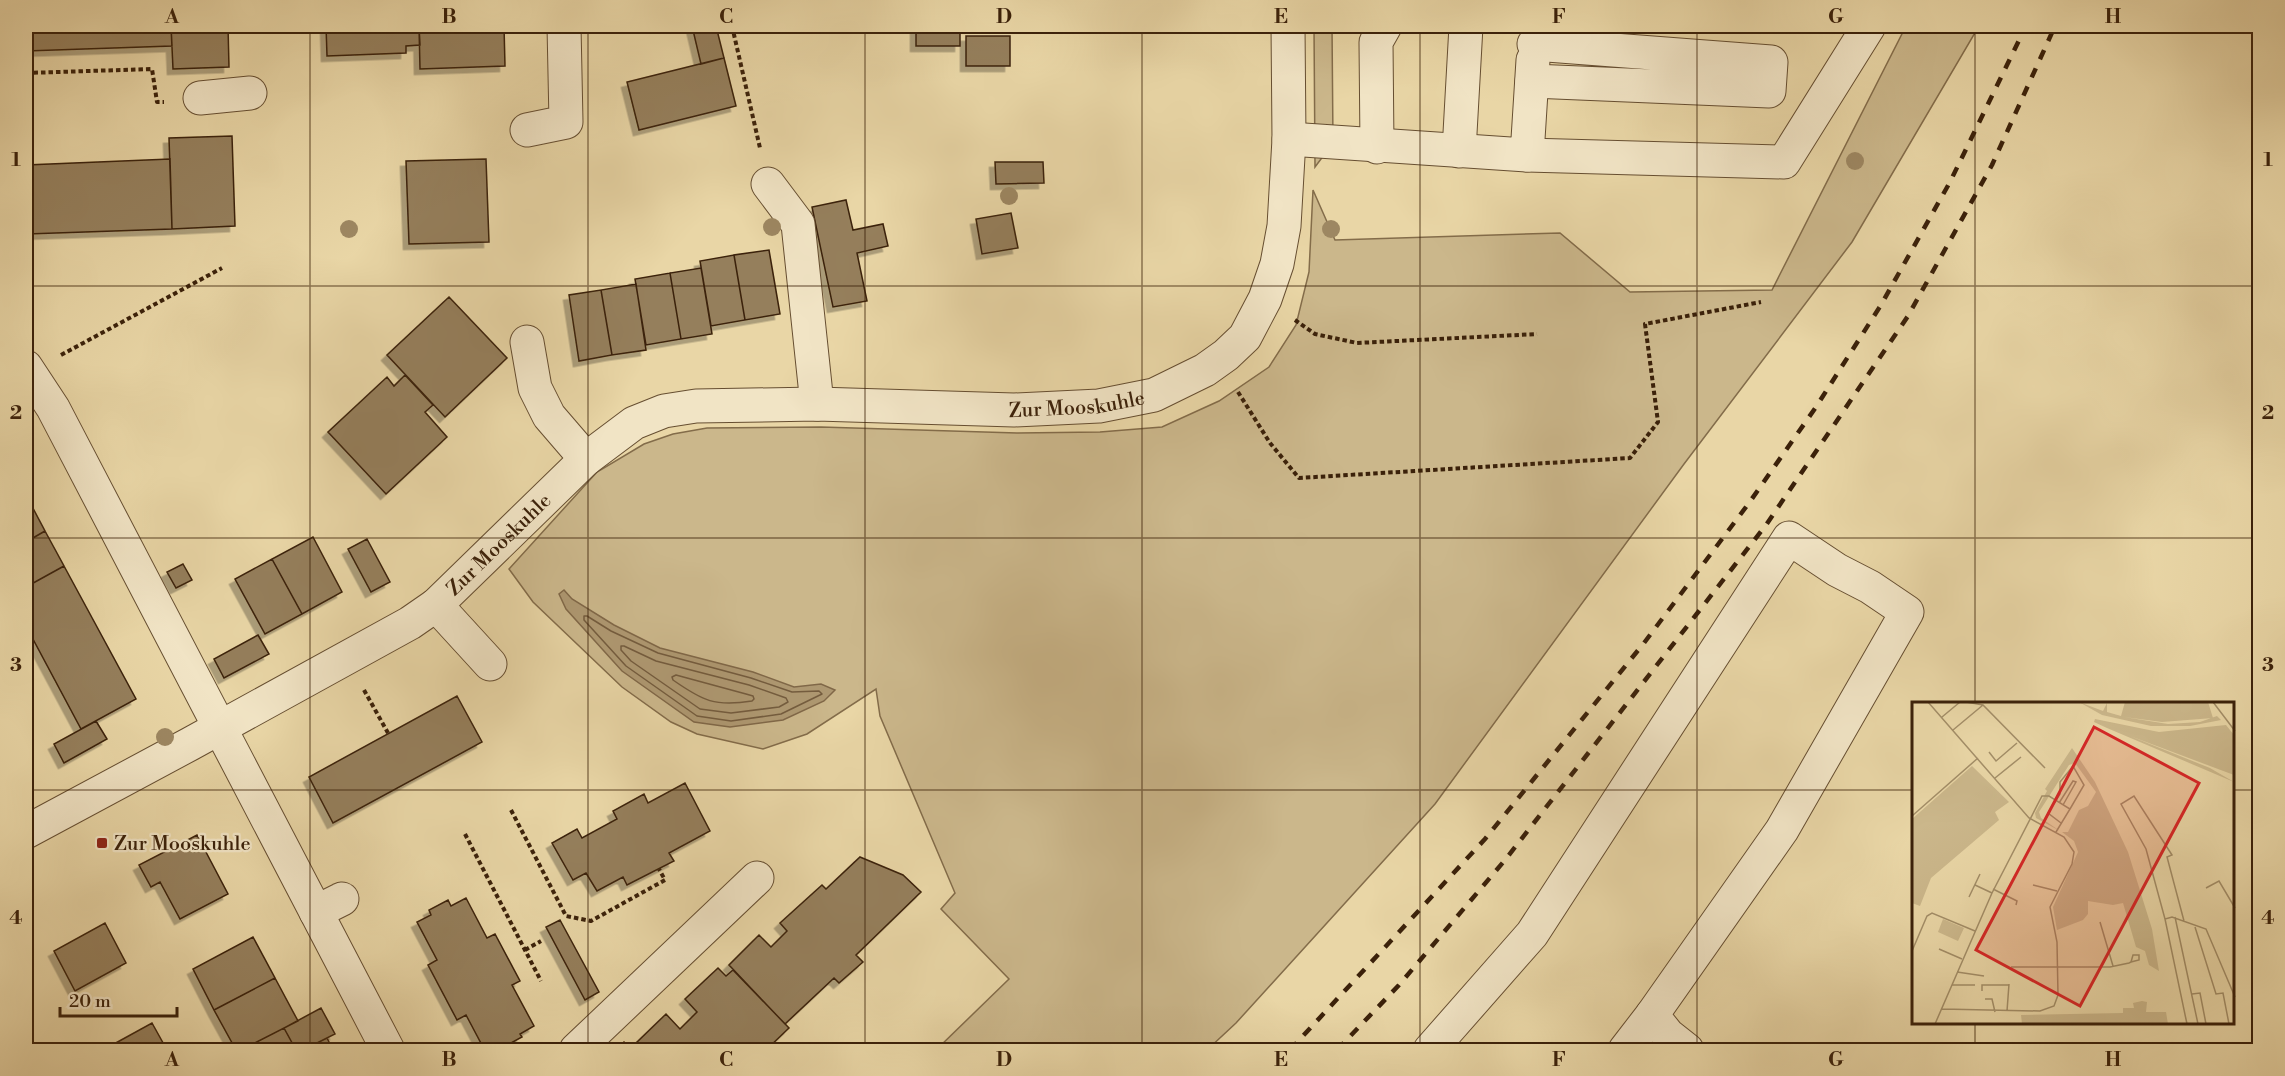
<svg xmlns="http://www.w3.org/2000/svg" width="2285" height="1076" viewBox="0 0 2285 1076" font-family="'Libre Bodoni',serif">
	<defs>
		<filter id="shadow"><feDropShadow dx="-5.5" dy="5.5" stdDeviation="0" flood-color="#0004"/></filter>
	</defs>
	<rect width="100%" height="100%" fill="#e9d6a6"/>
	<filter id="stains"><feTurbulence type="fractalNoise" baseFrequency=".00333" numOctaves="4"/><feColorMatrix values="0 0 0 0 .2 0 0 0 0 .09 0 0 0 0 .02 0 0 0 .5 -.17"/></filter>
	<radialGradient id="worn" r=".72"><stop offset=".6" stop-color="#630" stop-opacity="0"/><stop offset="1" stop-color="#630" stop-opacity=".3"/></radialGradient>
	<path fill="#cbb78b" stroke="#836c4a" stroke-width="1.5" d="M1314 26H1332L1333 143 1315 167Z
		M1906 26H1979L1852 242 1684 464 1435 804 1236 1023 1207 1050H936L1009 979 941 909 955 893 880 716 876 689 807 734 763 749 697 734 671 722 622 687 533 602 509 569 597 472 644 444 673 434 707 428 821 427 1017 433 1100 432 1162 427 1219 401 1269 367 1296 325 1309 272 1313 190 1335 240 1560 233 1630 292 1772 290Z"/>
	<path fill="#ae9871" stroke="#806848" stroke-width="1.5" d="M564 590 572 599 614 625 660 648 753 672 794 687 821 684 835 690 824 701 783 720 730 727 694 722 622 671 566 609 559 594Z"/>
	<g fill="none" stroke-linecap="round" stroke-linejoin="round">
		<path stroke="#745c3e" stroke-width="1.5" d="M584 616H587L611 631 658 653 751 678 792 692 819 691 822 694 781 714 731 721 697 716 626 666 584 620Z
			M621 646H624L656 661 749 685 786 698 788 702 779 707 731 713 700 709 631 661 621 650Z
			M676 675 746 694 753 696 754 699 752 701C715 707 703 701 673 680L672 677Z"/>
	</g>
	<path fill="#957f5b" stroke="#3b210a" stroke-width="1.5" filter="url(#shadow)" d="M26 26H171L172 46 26 51Z
		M171 26H228L229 67 173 69Z
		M326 26H419L420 45 406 46V53L327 56Z
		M419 26H504L505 66 420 69Z
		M692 26H716L724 58 701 64Z
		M916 26H960V46H916Z
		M1009 26H1073V27H1009Z
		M966 36H1010V66H966Z
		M724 58 736 106 639 130 627 82Z
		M232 136 235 226 172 229 169 138Z
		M170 159 172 229 27 234 26 165Z
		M486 159 489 242 409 244 406 161Z
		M995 162H1043L1044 183 996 184Z
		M846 200 853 230 883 224 888 246 857 253 867 301 833 307 812 207Z
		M1011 213 1018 248 982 254 976 219Z
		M769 250 780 314 745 320 734 255Z
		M734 255 745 320 711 326 700 261Z
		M701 268 712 334 681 339 670 273Z
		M670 273 681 339 646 345 635 279Z
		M636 284 646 350 612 355 601 290Z
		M601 290 612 355 579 361 569 295Z
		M449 297 507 358 445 417 387 355Z
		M405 375 433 405 425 412 447 437 386 494 328 432 387 377 394 386Z
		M26 495 45 531 26 542Z
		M45 531 64 566 26 587V542Z
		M313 537 342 592 302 614 272 559Z
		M367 539 390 582 371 592 348 549Z
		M272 559 302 614 265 634 235 579Z
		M183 564 192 580 176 588 167 572Z
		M64 566 136 699 81 729 26 626V587Z
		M258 635 269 654 224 678 214 659Z
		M457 696 482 742 333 823 309 777Z
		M96 721 107 739 64 763 54 744Z
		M685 783 710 831 669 853 674 861 627 885 623 877 597 891 586 873 573 880 552 843 577 829 582 838 617 819 613 811 644 794 648 803Z
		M197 835 228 894 180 919 160 882 151 887 139 865Z
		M860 857 903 875 921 892 856 955 863 962 839 983 834 978 785 1024 729 965 759 935 771 947 787 931 780 923 822 885 826 889Z
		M466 898 487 938 495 934 520 981 512 985 534 1026 520 1034 522 1037 502 1048 500 1043 492 1048 490 1044 483 1047 466 1015 457 1020 428 965 437 960 417 922 431 915 429 910 448 900 451 906Z
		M560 920 599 992 585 1000 546 927Z
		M105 923 126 963 75 991 54 951Z
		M253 937 275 978 214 1010 193 969Z
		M718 968 726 976 733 970 789 1028 766 1050H640L634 1045 666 1014 680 1029 697 1012 685 999Z
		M275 978 298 1021 241 1050H236L214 1010Z
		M321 1008 335 1034 303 1050H296L284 1028Z
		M152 1023 167 1050H103Z
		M284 1028 296 1050H257L253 1044Z
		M327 1038 333 1050H303Z
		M624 1042 632 1050H615Z"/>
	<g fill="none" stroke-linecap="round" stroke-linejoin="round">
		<g stroke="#664e31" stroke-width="35">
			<g id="minor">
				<path d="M1532 81 1769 91 1771 62 1534 44"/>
				<path d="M200 98 250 93"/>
				<path d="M527 130 566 122 564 26"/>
				<path d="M1289 139 1527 155 1533 60"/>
				<path d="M1377 147 1376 42 1385 26"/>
				<path d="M1459 151 1466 26"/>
				<path d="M1527 155 1784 162 1869 26"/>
				<path d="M768 184 798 224 817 404"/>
				<path d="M527 342 535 388 549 416 586 459"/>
				<path d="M26 367 53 408 388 1050"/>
				<path d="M436 605 490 664"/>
				<path id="s1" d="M26 832 190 744 410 623 436 605 586 459 634 423 664 411 696 406 817 404 1014 410 1099 406 1154 395 1205 370 1226 355 1245 337 1265 299 1277 264 1284 226 1289 139 1288 26"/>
				<path d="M316 912 342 899"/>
				<path d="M576 1050 757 878"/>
				<path d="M1430 1050 1532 934 1789 538 1837 570 1870 587 1907 612 1782 830 1652 1015 1668 1035 1687 1050"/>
				<path d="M1625 1050 1652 1015"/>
			</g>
		</g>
		<path stroke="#3b210a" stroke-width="4" stroke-dasharray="4.5 3" stroke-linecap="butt" d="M732 26 760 148
			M26 73 152 69 157 102H164
			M1295 320 1315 334 1357 343 1537 334
			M61 355 222 268
			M1238 392 1270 443 1299 478 1630 458 1658 422 1645 324 1761 302
			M364 690 388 733
			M511 810 566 916 591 921 665 880 659 869
			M465 834 541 981
			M525 950 541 941"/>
		<use href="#minor" stroke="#f1e4c5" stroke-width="33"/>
		<path stroke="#3b210a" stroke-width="4.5" stroke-dasharray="10 10" stroke-linecap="butt" d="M1290 1050 1485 839 1644 643 1749 503 1816 407 1881 305 1950 182 2026 26
			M1337 1050 1399 985 1505 860 1766 525 1908 316 1992 165 2055 26"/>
	</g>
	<g fill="#9d8762">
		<circle cx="1855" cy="161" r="9"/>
		<circle cx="1009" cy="196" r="9"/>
		<circle cx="772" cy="227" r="9"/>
		<circle cx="349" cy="229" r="9"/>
		<circle cx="1331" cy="229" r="9"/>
		<circle cx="165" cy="737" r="9"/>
	</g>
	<path fill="none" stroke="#3b210a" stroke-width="1.5" stroke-opacity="0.55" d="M310 26V1050M588 26V1050M865 26V1050M1142 26V1050M1420 26V1050M1697 26V1050M1975 26V704M26 286H2260M26 538H2260M26 790H1913M2232 790H2260M1975 1024V1050"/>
	<rect fill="#8f2418" stroke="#f1e4c5" stroke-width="2" x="96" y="837" width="12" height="12" rx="3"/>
	<g text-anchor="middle" stroke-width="4.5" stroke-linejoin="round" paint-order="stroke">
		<g font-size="20" fill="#3b210a" stroke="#f1e4c5">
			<text dy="7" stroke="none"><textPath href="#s1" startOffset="1184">Zur Mooskuhle</textPath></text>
			<text dy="7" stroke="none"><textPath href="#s1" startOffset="556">Zur Mooskuhle</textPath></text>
		</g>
		<g font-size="20" fill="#3b210a" stroke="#f1e4c5" text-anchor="start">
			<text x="114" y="850">Zur Mooskuhle</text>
		</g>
	</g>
	<g transform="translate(1912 702)">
		<rect width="322" height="322" fill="#e9d6a6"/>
		<path d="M167 0 191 9 195 1V10L209 14 213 0H296L301 16 250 20 212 15 256 22 288 20 305 14 309 18 278 24H239L190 13ZM183 17 247 30 314 23 322 33V73L218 34 298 66 322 80 195 26 182 20ZM160 46 183 80 216 150 240 227 247 269 237 263 233 249 224 245 211 201 201 203 176 199V212L171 218 145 228 141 205 166 150 162 139 150 130H156L167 108 176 104 184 90 163 61 157 63 127 110 129 116 148 129 124 116 123 111 135 89 133 87ZM60 64 97 100 83 110 87 118 19 176 8 204 0 201V117ZM31 217 52 226 46 239 26 230ZM230 299 235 300 234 310H254L256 322H110L109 313 211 311V306H222L221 301Z" fill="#cbb78b"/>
		<path fill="none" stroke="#a38e68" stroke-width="1.5" d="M16 0 117 116 152 135 162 150 160 162 138 205 145 240 146 293 142 304 128 309 30 307M54 0 71 3 133 66M301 0 323 29M30 15 48 0M41 28 71 3M77 50 84 59 105 41M83 76 109 55M147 101 161 79 164 80 151 103M0 114 66 56M149 121 136 111 148 92V80L161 64 172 83 158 107M63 183 80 191M121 183 145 189M294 186 307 179 323 206M81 187 105 199 104 203M57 195 68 172M263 215 286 322M253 217 234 147 209 102 222 94 260 153 255 155 272 219M188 220 201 264M283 225 304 292 311 291 317 322M27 247 50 257M0 249 15 214 20 211 63 229M99 265H198L217 261 219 260 227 258V253H221L219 260M45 270 72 274M40 283H63M70 289V283H97M280 292 288 291 294 322M73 297H80L83 310M95 309 97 282M23 322 80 191 130 94H137L158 107 144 130M275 322 253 217 260 215 294 227 323 295"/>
		<path fill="#d62828" fill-opacity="0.15" stroke="#d62828" stroke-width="3" d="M182 25 287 81 168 304 64 248Z"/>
		<rect width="322" height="322" fill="none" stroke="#3b210a" stroke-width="3"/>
	</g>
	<rect width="2285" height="1076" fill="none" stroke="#e9d6a6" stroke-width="66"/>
	<path d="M60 1007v9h117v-9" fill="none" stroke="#3b210a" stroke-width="3"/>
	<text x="69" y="1007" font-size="18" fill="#3b210a" stroke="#f1e4c5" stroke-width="4.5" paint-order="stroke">20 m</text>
	<rect x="33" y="33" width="2219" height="1010" fill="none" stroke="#3b210a" stroke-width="2"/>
	<g font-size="20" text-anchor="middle" font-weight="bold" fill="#3b210a">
		<text x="172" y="23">A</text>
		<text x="449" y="23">B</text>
		<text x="726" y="23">C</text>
		<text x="1004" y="23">D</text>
		<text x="1281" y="23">E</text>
		<text x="1559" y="23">F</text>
		<text x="1836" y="23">G</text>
		<text x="2113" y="23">H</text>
		<text x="16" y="166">1</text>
		<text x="2268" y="166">1</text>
		<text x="16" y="419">2</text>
		<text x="2268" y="419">2</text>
		<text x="16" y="671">3</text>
		<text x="2268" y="671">3</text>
		<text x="16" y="924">4</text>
		<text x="2268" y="924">4</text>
		<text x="172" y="1066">A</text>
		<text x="449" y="1066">B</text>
		<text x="726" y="1066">C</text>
		<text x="1004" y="1066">D</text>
		<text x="1281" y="1066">E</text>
		<text x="1559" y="1066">F</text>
		<text x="1836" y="1066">G</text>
		<text x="2113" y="1066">H</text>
	</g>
	<rect width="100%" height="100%" filter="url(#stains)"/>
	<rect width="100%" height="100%" fill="url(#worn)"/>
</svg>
